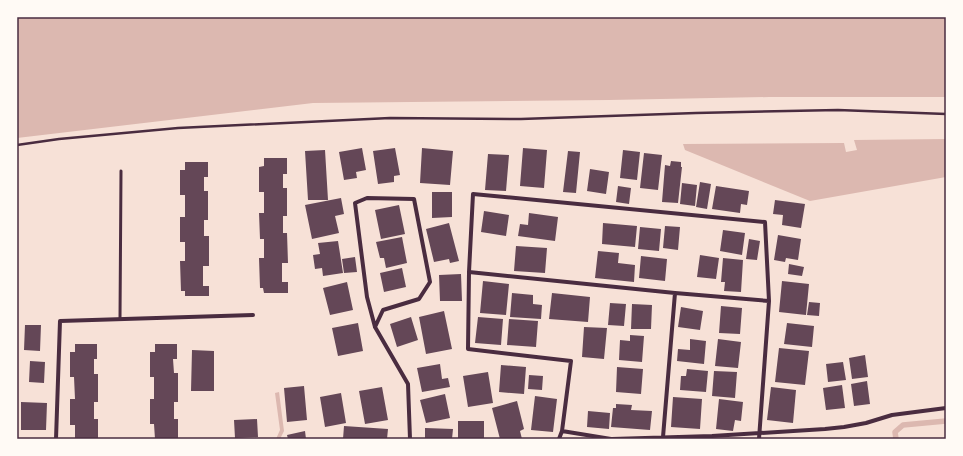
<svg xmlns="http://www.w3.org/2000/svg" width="963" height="456" viewBox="0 0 963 456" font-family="Quicksand,sans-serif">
	<rect width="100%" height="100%" fill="#f7e1d7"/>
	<path fill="#dcb8b0" d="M17 17H946V97H769L609 100 313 103 17 138Z
		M946 139V177L810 201 685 150 683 144 844 143 846 152 857 150 854 140Z
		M279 392 284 431 280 439H276L280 430 275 393Z"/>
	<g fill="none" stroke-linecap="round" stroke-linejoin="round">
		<path stroke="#dcb8b0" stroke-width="5.5" d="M896 439 895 432 903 425 946 421"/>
	</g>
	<path fill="#644757" d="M362 148 366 170 356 172 357 178 344 180 339 152Z
		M395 148 400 175 394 176V182L378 184 373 151Z
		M422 148 453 151 450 185 420 183Z
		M523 148 547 150 544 188 520 186Z
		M325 150 328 200H308L305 151Z
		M623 150 640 152 637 180 620 178Z
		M568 151 580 152 576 193 563 192Z
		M644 153 662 155 658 190 640 188Z
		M488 154 509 155 506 191 485 190Z
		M264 158H287V174H283V188H287V216H283V233H287L288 263H282V282H288V293H264L263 288H260L259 258H264V239H260L259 213H264V192H259V167L264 166Z
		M671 161 681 162V167H682L678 203 662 202 665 165 670 166Z
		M185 162H208V177H204V191H208V220H204V236H209V266H203V286H209V296H185V291H181L180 261H185V242H180V217H185V195H180V170H185Z
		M590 169 609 172 606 194 587 191Z
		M700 182 711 184 707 209 696 207Z
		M682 183 697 185 695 206 680 204Z
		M618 186 631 188 629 204 616 202Z
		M716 186 749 191 747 205 741 204 740 213 712 209Z
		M432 192H452V217L432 218Z
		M341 198 344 214 335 216 339 233 312 239 305 205Z
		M775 200 805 204 801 228 782 225 783 215 773 214Z
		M399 205 405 234 381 239 375 210Z
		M484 211 509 215 506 236 481 232Z
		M529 213 558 217 555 241 518 236 520 224 528 225Z
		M449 223 459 261 450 263 449 259 434 262 426 229Z
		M603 223 637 226 635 247 602 244Z
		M665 226 680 227 678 250 663 248Z
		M640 227 661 229 659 251 638 249Z
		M723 230 745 233 742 255 720 251Z
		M778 235 801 239 798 260 786 258 785 262 774 260Z
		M402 237 407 263 386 268 384 258H380L376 242Z
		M749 239 760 241 757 260 746 259Z
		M338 241 343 273 323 276 322 268 315 269 313 255 320 254 318 243Z
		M516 246 547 248 545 273 514 271Z
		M598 251 619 253 618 263 635 265 634 282 595 278Z
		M700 255 719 258 716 279 697 277Z
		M641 256 667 259 665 281 639 278Z
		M355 257 357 272 344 273 342 259Z
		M723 258 743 260 741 292 724 291 725 282H721Z
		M789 264 804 267 802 276 788 274Z
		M402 268 406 287 384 292 380 273Z
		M461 274 462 301H440L439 275Z
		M483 281 509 284 506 315 480 313Z
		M782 281 809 284 806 315 779 312Z
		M347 282 353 310 330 315 323 288Z
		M512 293 533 295V304L542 305 541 319 510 317Z
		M552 293 590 297 588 322 549 319Z
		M809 302 820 303 819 316 807 315Z
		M610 303 626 304 624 326 608 325Z
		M632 304 652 305 651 329H631Z
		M721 306 742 308 740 334 719 333Z
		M681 307 703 311 700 330 678 327Z
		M444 311 452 349 426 354 419 317Z
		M411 317 418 340 397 347 390 324Z
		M478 317 503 319 501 345 475 343Z
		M509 319 538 321 536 347 507 345Z
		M358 323 363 351 338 356 332 328Z
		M787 323 814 326 812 347 784 344Z
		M25 325H41L40 351 24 350Z
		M584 327 607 328 604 359 582 357Z
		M630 335 644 336 642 362 619 360 620 340 630 341Z
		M690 339 706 341 704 364 677 361 678 349 690 350Z
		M718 339 741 342 738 368 715 366Z
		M75 344H97V359H94V374H98V402H94V419H98V439H75V425H70V399H75L74 377H70V352H75Z
		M155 344H177V359H173L174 373H178V402H174V419H178V439H155L154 424H150V399H154V377H150V352H155Z
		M779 348 809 351 805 385 775 382Z
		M192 350 214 351V391H191Z
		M865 355 868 377 852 379 849 358Z
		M30 361 45 362 44 383 29 382Z
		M843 362 846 380 828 382 826 364Z
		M440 364 442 379 448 378 450 387 422 392 417 368Z
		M501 365 526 367 524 394 499 392Z
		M617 367 643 369 641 394 616 392Z
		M687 369 708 371 706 392 680 390 681 376H686Z
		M714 371 737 372 735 398 712 396Z
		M488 372 493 403 468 407 463 376Z
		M529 375 543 376 542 390 528 389Z
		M867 381 870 404 854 406 851 384Z
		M842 385 845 408 826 410 823 388Z
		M304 386 307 420 287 422 284 388Z
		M382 387 388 420 365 424 359 391Z
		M771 387 796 390 793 423 767 420Z
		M341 393 346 423 325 427 320 397Z
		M445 394 450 418 426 423 420 400Z
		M535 396 557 399 553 432 531 430Z
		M673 397 702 399 700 429 671 427Z
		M719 399 743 402 741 421 735 420 733 431 716 429Z
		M517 401 524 429 520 431 522 439H500L492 408Z
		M21 402 47 403 46 430H21Z
		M616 404 632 405 631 410 652 411 650 430 611 427 613 408H616Z
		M588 411 610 413 609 429 587 427Z
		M257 419 258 437 235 438 234 420Z
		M458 421H484V439H458Z
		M344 426 388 429 387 439H343Z
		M425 428 453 429 452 439H425Z
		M305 431 306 439H288L287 435Z"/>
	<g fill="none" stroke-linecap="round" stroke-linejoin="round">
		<path stroke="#4a2c40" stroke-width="2.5" d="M17 145 59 139 178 128 390 118 521 119 696 113 838 110 946 114"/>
		<path stroke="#4a2c40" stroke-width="3" d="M120 319 121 171"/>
		<path stroke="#4a2c40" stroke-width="4" d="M469 272 675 293 769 301
			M375 327 383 310 419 299 430 282 414 199 367 198 355 203 367 297 375 327 408 384 410 439
			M562 431 611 439
			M663 437 675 293
			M56 439 60 321 253 315
			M559 439 562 431 571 361 468 349 469 272 473 194 765 222 769 301 759 439
			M612 439 712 436 825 429 844 427 866 423 892 415 946 408"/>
	</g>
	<rect width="963" height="456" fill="none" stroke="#fffaf5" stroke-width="36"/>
	<rect x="18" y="18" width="927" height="420" fill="none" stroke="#4a2c40" stroke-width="1.5"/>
</svg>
